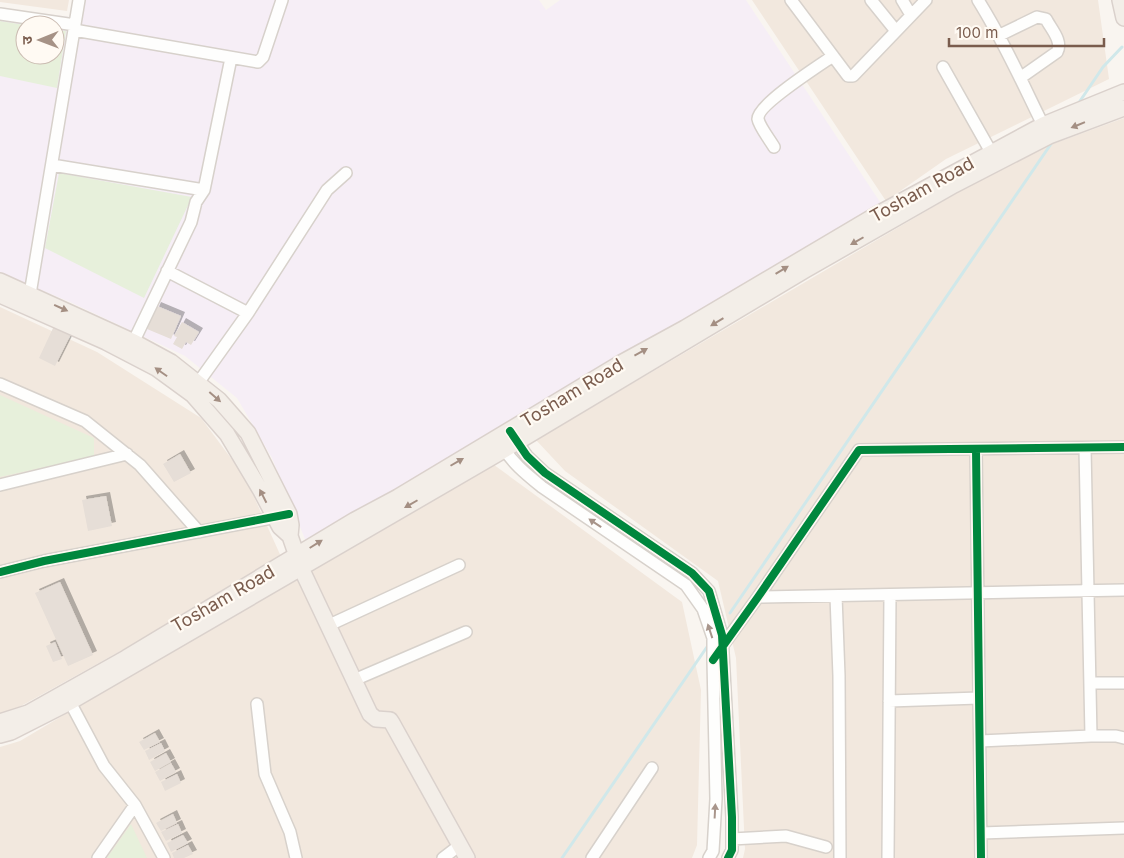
<svg xmlns="http://www.w3.org/2000/svg" width="1124" height="858" viewBox="0 0 1124 858" font-family="Inter,'Noto Sans Devanagari',sans-serif">
	<defs>
		<filter id="shadow"><feDropShadow dx="4" dy="-4" stdDeviation="0" flood-color="#0004"/></filter>
	</defs>
	<rect width="100%" height="100%" fill="#f9f5f0"/>
	<path fill="#f2e8de" d="M0 0H69L67 11 0 2Z
		M752 0H1098L1109 79 946 159 886 201Z
		M1124 118V858H743L745 849 736 658 718 581 565 471 536 440 1020 156Z
		M0 307 97 352 201 418 245 477 283 561 12 711 0 715Z
		M490 462 682 602 701 690 697 845 692 858H0V747L20 741Z"/>
	<path fill="#f6eef6" fill-rule="evenodd" d="M73 0H539L546 10 560 0H746L882 205 307 544 272 458 237 398 185 356 70 302 0 273V8L70 17ZM25 25H55V55H25Z"/>
	<path fill="#e7f0db" d="M0 21 25 25V55H55V30L66 31 57 88 0 76Z
		M59 173 192 197 144 298 45 248Z
		M0 395 94 438V456L0 477Z
		M131 824 147 858H107Z"/>
	<g fill="none" stroke-linecap="round" stroke-linejoin="round">
		<path stroke="#d0e8ea" stroke-width="3" d="M1078 104 1103 67 1122 47
			M730 613 1053 141
			M562 858 709 644"/>
	</g>
	<path fill="#e6ded7" filter="url(#shadow)" d="M157 306 181 316 171 339 147 329Z
		M182 322 199 332 191 345 186 342 182 349 173 344 177 337 174 336Z
		M54 326 71 334 55 366 39 358Z
		M180 454 191 473 174 482 163 464Z
		M106 496 112 526 88 531 82 500Z
		M60 582 93 655 68 666 35 593Z
		M55 642 62 659 53 662 46 646Z
		M155 733 160 742 144 750 139 742Z
		M161 743 165 751 149 760 145 751Z
		M166 753 171 762 155 771 150 762Z
		M171 763 176 772 160 781 155 772Z
		M177 774 181 783 165 791 161 782Z
		M173 814 177 823 161 831 156 823Z
		M178 824 182 833 166 841 161 832Z
		M183 835 188 843 171 852 167 843Z
		M188 845 193 854 184 858H174L172 853Z"/>
	<g fill="none" stroke-linecap="round" stroke-linejoin="round">
		<g stroke="#d7d1cb" stroke-width="14">
			<path id="minor" d="M791 0 848 76H853L926 0
				M871 0 896 31
				M902 0 911 15
				M978 0C1005 43 1024 87 1046 131
				M0 14 75 25
				M74 30 258 62 263 57 282 0
				M1000 35 1037 17 1046 19C1051 29 1063 41 1057 52L1020 78
				M943 67 991 152
				M774 147C770 140 759 126 758 119 757 105 820 65 833 56
				M52 165 204 190
				M167 271 248 313
				M27 299 30 294 79 0
				M131 347 191 222 196 202 204 190 231 58
				M198 383 248 313 327 190 346 173
				M0 384 85 421 140 465 199 532
				M513 437 527 456 545 473 692 573 709 591 722 635 732 817V850L728 858
				M501 444C511 462 526 474 542 487L686 585 703 609 713 638V660L716 799 713 851 709 858
				M1085 448 1091 736
				M976 449 981 858
				M0 485 127 454
				M0 572 44 561 282 516
				M836 596 839 676 840 858
				M758 597 1124 590
				M327 626 459 565
				M721 648 758 597 859 450 1124 447
				M354 680 466 632
				M1090 683H1124
				M889 701 979 698
				M70 702 104 766 135 805 164 858
				M257 704 265 774 290 832 296 858
				M980 741 1091 736H1116L1124 738
				M981 833 1124 828
				M732 839 786 836 826 847
				M98 858 135 805
				M443 858 460 845
				M592 858 652 768
				M888 858 890 595"/>
		</g>
		<g stroke="#dad1cc" stroke-width="18">
			<path id="major" d="M1120 0 1124 18
				M0 281 134 342 171 362 219 400 248 433 289 514 291 525 290 536 301 568 370 714 376 719 390 720 392 723 467 858
				M0 295 106 342 156 368 193 395 227 434 261 491 280 527 290 536
				M0 722 28 713 126 658 355 520 398 497 621 363 685 328 876 215 1043 125 1124 92
				M0 735 11 732 70 702 504 450 805 270 954 185 1049 136 1124 108"/>
		</g>
		<use href="#minor" stroke="#fefefd" stroke-width="11"/>
		<use href="#major" stroke="#f3eee8" stroke-width="15"/>
		<g stroke="#fffaf3" stroke-width="11">
			<path id="cycleway" d="M510 431 527 456 545 473 692 573 709 591 722 635 732 817V850L728 858
				M976 449 981 858
				M0 572 44 561 289 514
				M713 660 758 597 859 450 1124 447"/>
		</g>
		<use href="#cycleway" stroke="#00873e" stroke-width="8"/>
	</g>
	<defs><path id="oneway-solid" d="M-6-.8H1V-3.2L6.5 0L1 3.2V.8H-6Z" transform="scale(1.25)"/></defs>
	<g fill="#a48f83">
		<use href="#oneway-solid" transform="translate(1078 125) rotate(158)"/>
		<use href="#oneway-solid" transform="translate(857 241) rotate(150)"/>
		<use href="#oneway-solid" transform="translate(782 270) rotate(-31)"/>
		<use href="#oneway-solid" transform="translate(61 308) rotate(24)"/>
		<use href="#oneway-solid" transform="translate(717 322) rotate(149)"/>
		<use href="#oneway-solid" transform="translate(641 352) rotate(-29)"/>
		<use href="#oneway-solid" transform="translate(161 372) rotate(-145)"/>
		<use href="#oneway-solid" transform="translate(215 397) rotate(41)"/>
		<use href="#oneway-solid" transform="translate(457 462) rotate(-30)"/>
		<use href="#oneway-solid" transform="translate(263 496) rotate(-117)"/>
		<use href="#oneway-solid" transform="translate(411 504) rotate(150)"/>
		<use href="#oneway-solid" transform="translate(316 544) rotate(-32)"/>
	</g>
	<g fill="#a8958b">
		<use href="#oneway-solid" transform="translate(595 523) rotate(-146)"/>
		<use href="#oneway-solid" transform="translate(710 631) rotate(-108)"/>
		<use href="#oneway-solid" transform="translate(715 811) rotate(-87)"/>
	</g>
	<g text-anchor="middle" stroke-width="4.5" stroke-linejoin="round" paint-order="stroke">
		<g font-size="18" fill="#7a5c4d" stroke="#fffaf3">
			<text transform="translate(922 190) rotate(-29)" y="6">Tosham Road</text>
			<text transform="translate(572 393) rotate(-31)" y="6">Tosham Road</text>
			<text transform="translate(223 599) rotate(-30)" y="6">Tosham Road</text>
		</g>
	</g>
	<g transform="translate(40 40) rotate(269)"><circle r="24" fill="#fffaf3" stroke="#cabbb1"/>
	<path d="M0-4L9 19L0 12L-9 19Z" fill="#a69286"/>
	<text y="-8" font-size="14" font-weight="bold" text-anchor="middle" fill="#7a5c4d">उ</text>
	</g>
	<path d="M949 38v8h155v-8" fill="none" stroke="#7a5c4d" stroke-width="2.5"/>
	<text x="956" y="38" font-size="15" fill="#7a5c4d" stroke="#fffaf3" stroke-width="4" paint-order="stroke">100 m</text>
</svg>
